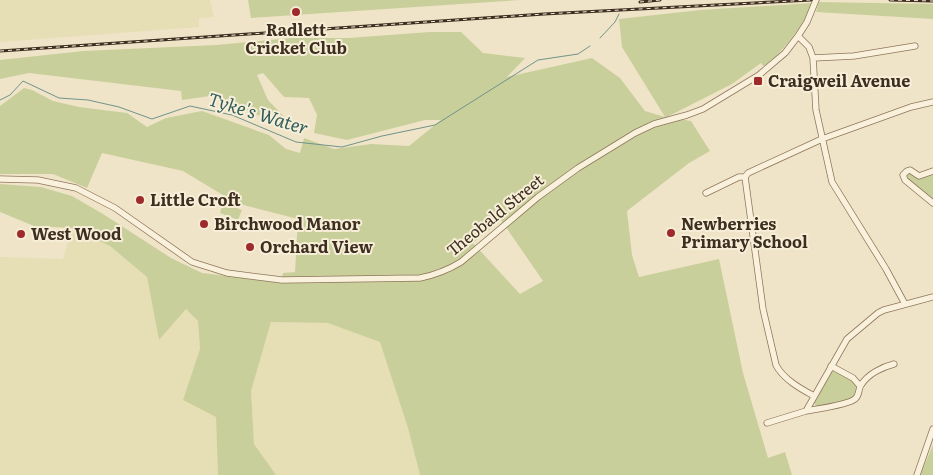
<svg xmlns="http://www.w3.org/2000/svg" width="933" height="475" viewBox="0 0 933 475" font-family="Literata,serif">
	<rect width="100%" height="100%" fill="#f0e4c8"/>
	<path fill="#e6deb5" d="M0 0H210L214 17 199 18V27L0 42Z
		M72 228 110 246 147 277 159 340 186 309 198 321 200 349 183 400 216 417 218 475H0V257L63 259Z
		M271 322 328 323 380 341 408 428 420 475H276L254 444 251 391Z"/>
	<path fill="#c9cf9b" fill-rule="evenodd" d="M248 0H520L251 18Z
		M819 2 933 4V19L816 12Z
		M813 3C800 30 786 46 765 68L761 63 732 84 667 117 691 121 710 151 689 163 627 211 632 255 639 277 719 259 743 373 768 458 785 452 792 475H420L408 428 380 342 328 323 271 322 251 391 254 444 276 475H218L216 417 183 400 200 349 198 321 186 309 159 340 147 277 110 246 72 228 34 226 0 212V184L41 187 72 196 103 214 171 258 202 273 281 282 283 273 295 272 298 219 236 203 183 171 102 153 87 188 53 174H0V106L24 88 32 90 53 101 79 107 127 113 147 127 166 118 202 111 269 135 286 149 300 153 304 138 334 149 371 144 409 146 441 120H425L347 140 314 133 317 115 309 98 284 97 263 73 257 75 268 100 291 124 288 128 244 109 210 96 182 100 181 91 29 73 0 79V60L83 51 216 45 291 38H348L430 32H461L483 53 525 58 507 77 592 58 620 78 645 111 665 117 622 47 619 19 700 10ZM501 220 543 281 520 294 473 243Z
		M911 172 933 174V202L906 179 905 174Z
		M223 203 242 210 238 220 220 213Z
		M833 370 856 382 858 392 852 399 816 407 814 402Z
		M933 445V475H920Z"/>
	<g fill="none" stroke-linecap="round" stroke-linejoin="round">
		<path stroke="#6f938a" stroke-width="1" d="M600 38 615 22 619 14
			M0 100 10 95 23 81 59 98 88 100 119 107 152 119 190 106 232 115 296 142 342 147 382 136 435 125 538 60 578 54 590 46"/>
		<g stroke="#8d765c" stroke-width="7">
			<path id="minor" d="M798 36 809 47 813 58 816 110 832 182 886 269 905 304
				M813 58 854 56 915 46
				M933 171 919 176 910 170 907 171 903 175 905 180 933 203
				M745 177 763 309 776 365C783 379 801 389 814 396
				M0 179 38 180 76 188 115 208 192 262 227 273 282 280 420 278C435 275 448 270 461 262L538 197 578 168 635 133 654 124 687 115 703 109 759 75 785 53 798 36 807 22 816 0
				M706 193 739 177H745L748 173 822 139 911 107 933 102
				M831 366 853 378 860 386
				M806 411C816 409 848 405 855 399 860 395 858 389 861 385 868 374 882 367 894 364
				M767 423 806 411 847 339 878 313 884 310 933 297
				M917 475 933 429"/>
		</g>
		<use href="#minor" stroke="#faf1dc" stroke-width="5.5"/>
		<g stroke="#3d2e20" stroke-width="3">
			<path id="rail" d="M890 0 933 1
				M640 2 660 0
				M0 51 544 14 811 0"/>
		</g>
		<use href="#rail" stroke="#f7eed8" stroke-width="1" stroke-dasharray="4" stroke-linecap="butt"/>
	</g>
	<g fill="#9e2a2b" stroke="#f7eed8" stroke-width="2">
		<circle cx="296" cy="12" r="5"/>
		<rect x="753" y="76" width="10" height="10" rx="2.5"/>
		<circle cx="140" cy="200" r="5"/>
		<circle cx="204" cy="224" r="5"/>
		<circle cx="671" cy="233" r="5"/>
		<circle cx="21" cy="234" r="5"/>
		<circle cx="250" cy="247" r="5"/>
	</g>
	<g text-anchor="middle" stroke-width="4" stroke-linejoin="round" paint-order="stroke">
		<g font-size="16" font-weight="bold" fill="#3d2e20" stroke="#f7eed8" text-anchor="start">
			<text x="296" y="36" text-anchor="middle">Radlett<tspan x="296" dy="18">Cricket Club</tspan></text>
			<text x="768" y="87">Craigweil Avenue</text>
			<text x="150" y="206">Little Croft</text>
			<text x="214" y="230">Birchwood Manor</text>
			<text x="681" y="230">Newberries<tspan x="681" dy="18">Primary School</tspan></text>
			<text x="31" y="240">West Wood</text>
			<text x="260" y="253">Orchard View</text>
		</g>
		<g font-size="16" fill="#3d2e20" stroke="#f7eed8">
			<text transform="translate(495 215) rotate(-39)" y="6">Theobald Street</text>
		</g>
		<g font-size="18" font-style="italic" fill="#2f5d5a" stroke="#f7eed8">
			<text transform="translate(258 114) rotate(17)" y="6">Tyke's Water</text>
		</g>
	</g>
</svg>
